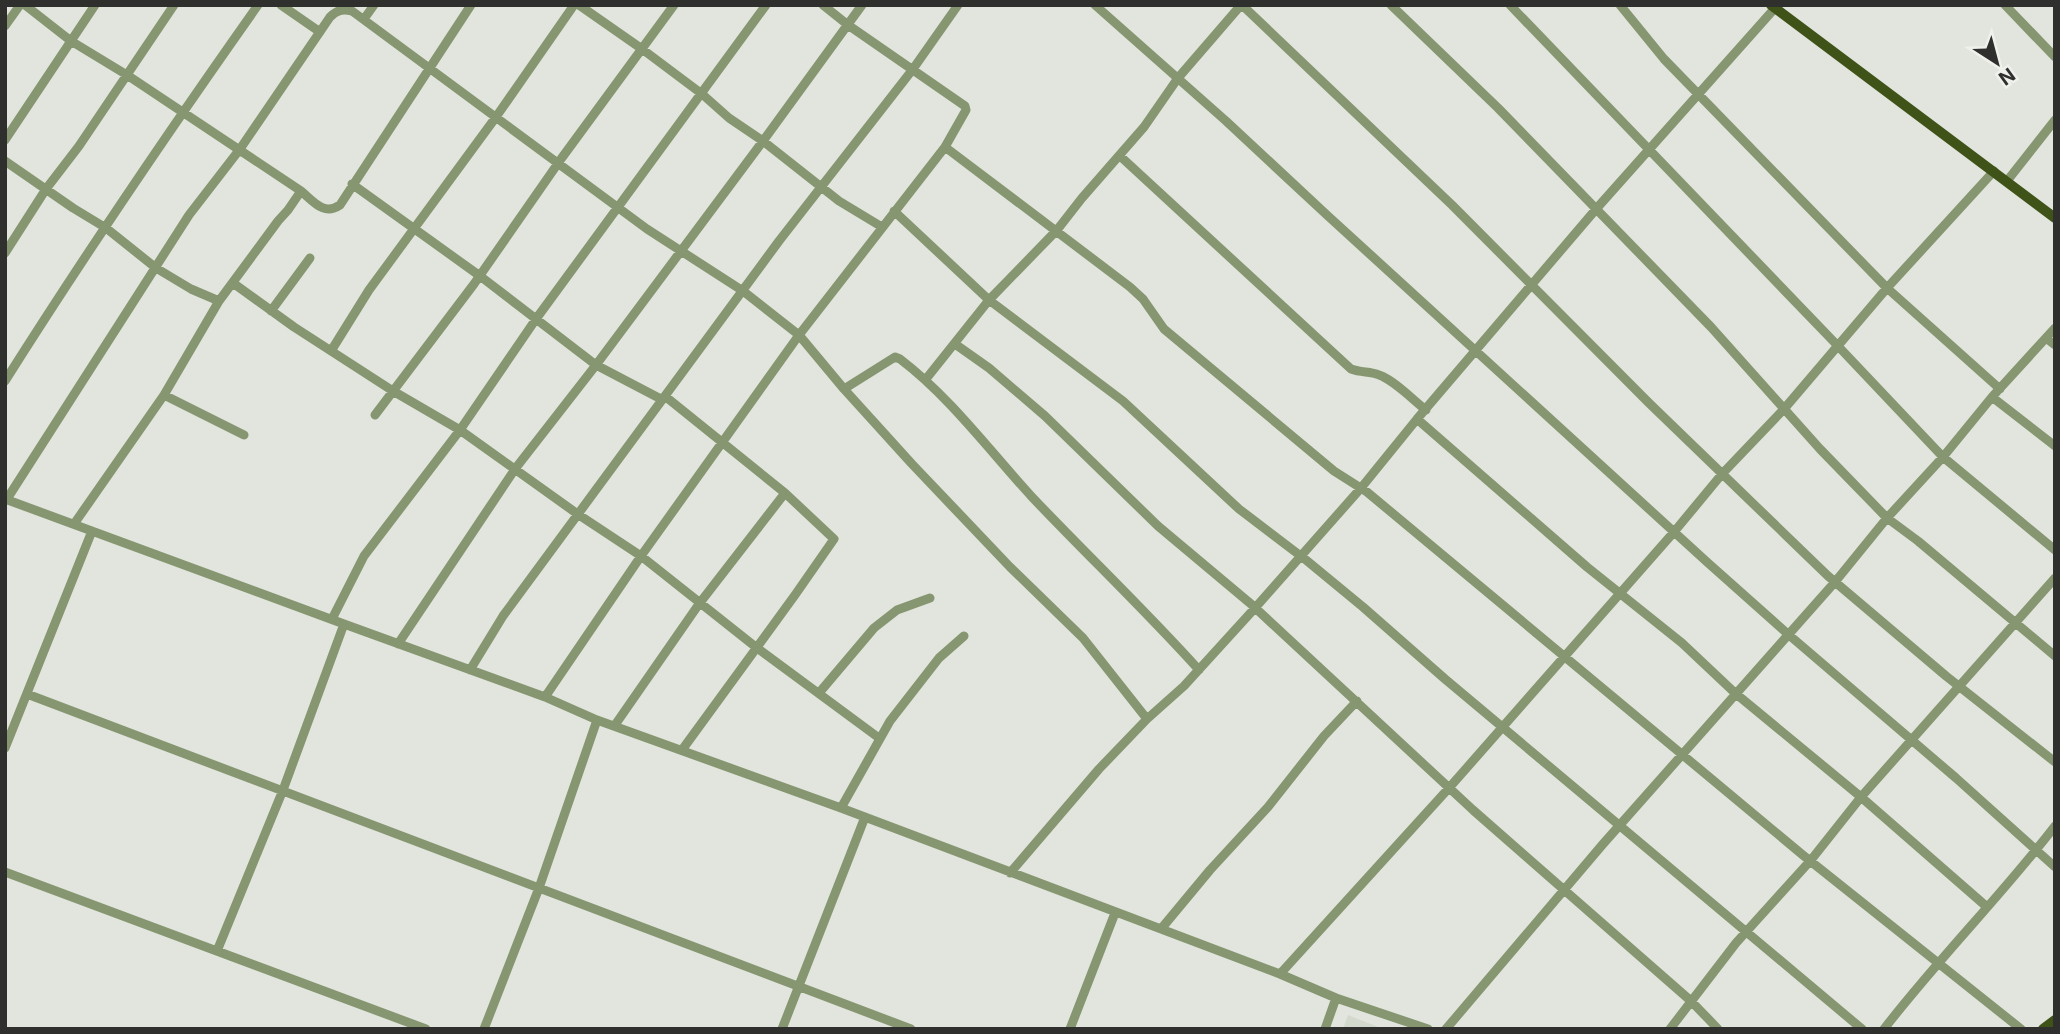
<svg xmlns="http://www.w3.org/2000/svg" width="2060" height="1034" viewBox="0 0 2060 1034" font-family="Inter,sans-serif">
	<rect width="100%" height="100%" fill="#e2e5de"/>
	<path fill="#d3d9cc" d="M1348 1015 1383 1029H1343Z"/>
	<g fill="none" stroke-linecap="round" stroke-linejoin="round">
		<path stroke="#869670" stroke-width="9" d="M25 5 71 41 127 75 301 191
			M281 5 320 32
			M579 5 642 49 702 94 729 118 763 141 839 201 882 227
			M823 5 848 25 965 106 966 110 945 147
			M1095 5 1226 121 1328 216 1707 562 1789 635 1956 778 2055 867
			M1242 5 1452 205 1649 403 1828 576 1946 676 2055 762
			M1391 5 1498 108 1711 327 1820 449 1887 518 1918 541 2055 656
			M1510 5 1837 345 1943 457 2055 550
			M1620 5 1664 59 1887 288 2000 389
			M2005 5 2055 57
			M364 19 374 5
			M5 26 20 5
			M5 140 95 5
			M1120 156 1351 369C1362 373 1370 371 1379 375 1394 380 1413 400 1426 410
			M5 161 73 208 106 228 156 268 191 289 219 301
			M2007 181 2055 120
			M352 184 480 276 596 365 659 398 666 397 785 493 834 539 795 595 682 750
			M894 211 989 300 1123 401 1239 509 1306 560 1363 607 1445 679 1862 1029
			M5 253 46 189 79 146 174 5
			M233 283 294 327 393 391 460 430 579 515 641 556 757 648 879 738
			M271 311 310 258
			M2046 338 2055 345
			M955 344 989 368 1045 416 1158 526 1251 604 1473 810 1691 1001 1718 1029
			M331 351 369 290 496 117 574 5
			M926 379 989 300 1057 230 1082 198 1144 127 1178 78 1241 5
			M5 381C86 253 171 128 258 5
			M844 389 895 357 900 359C950 397 989 450 1032 497 1087 555 1145 610 1199 670
			M164 395 244 435
			M1992 397 2055 446
			M375 415 474 284 561 159 674 5
			M1417 419 1587 567 1682 643 1735 693 1861 797 1987 907
			M5 499 344 624 545 697 597 720 841 808 1280 974 1336 998 1428 1029
			M7 499 189 215 240 149 330 17C337 10 342 9 352 11L647 229 743 291 799 335 844 389 912 464 1010 567 1083 638 1147 719
			M74 524 164 395 219 301 278 221 288 210 301 191C314 202 324 216 340 205L471 5
			M332 619 364 556 460 430 536 319 766 5
			M398 644 515 469 596 365 763 141 862 5
			M470 670 503 616 779 241 913 69 958 5
			M819 693 874 628 897 610 930 598
			M27 694 911 1029
			M545 697 641 556 799 335 945 147 1130 287 1143 299 1164 329 1334 471 1367 492 1804 856 2021 1029
			M615 725 699 604 785 493
			M5 748 92 531
			M841 808 890 721 939 658 964 636
			M5 872 426 1029
			M1010 873 1099 769 1147 719 1184 686 1255 608 1361 488 1417 419 1597 208 1775 8
			M1161 929 1210 870 1268 807 1324 736 1357 701
			M217 951 283 790 344 624
			M1280 974 1449 788 1674 532 1722 474 1784 409 1887 288 1994 171
			M484 1029 539 888 597 720
			M782 1029 865 817
			M1070 1029 1115 913
			M1325 1029 1336 998
			M1446 1029 1603 844 1835 582 1887 518 1943 457 1992 397 2055 328
			M1670 1029 1736 943 1811 860 1861 797 2055 578
			M1884 1029C1938 959 2001 896 2055 826"/>
		<path stroke="#3f5319" stroke-width="10" d="M1771 5 2055 218
			M2043 1029 2055 1020"/>
	</g>
	<rect width="2060" height="1034" fill="none" stroke="#2f302e" stroke-width="14"/>
	<g transform="translate(1997 63) rotate(144)" stroke="#eff2ec" stroke-width="5" paint-order="stroke">
	<path d="M0-5L12 26L0 18L-12 26Z" fill="#2f302e"/>
	<text y="-10" font-size="19" font-weight="bold" text-anchor="middle" fill="#2f302e">N</text>
	</g>
</svg>
